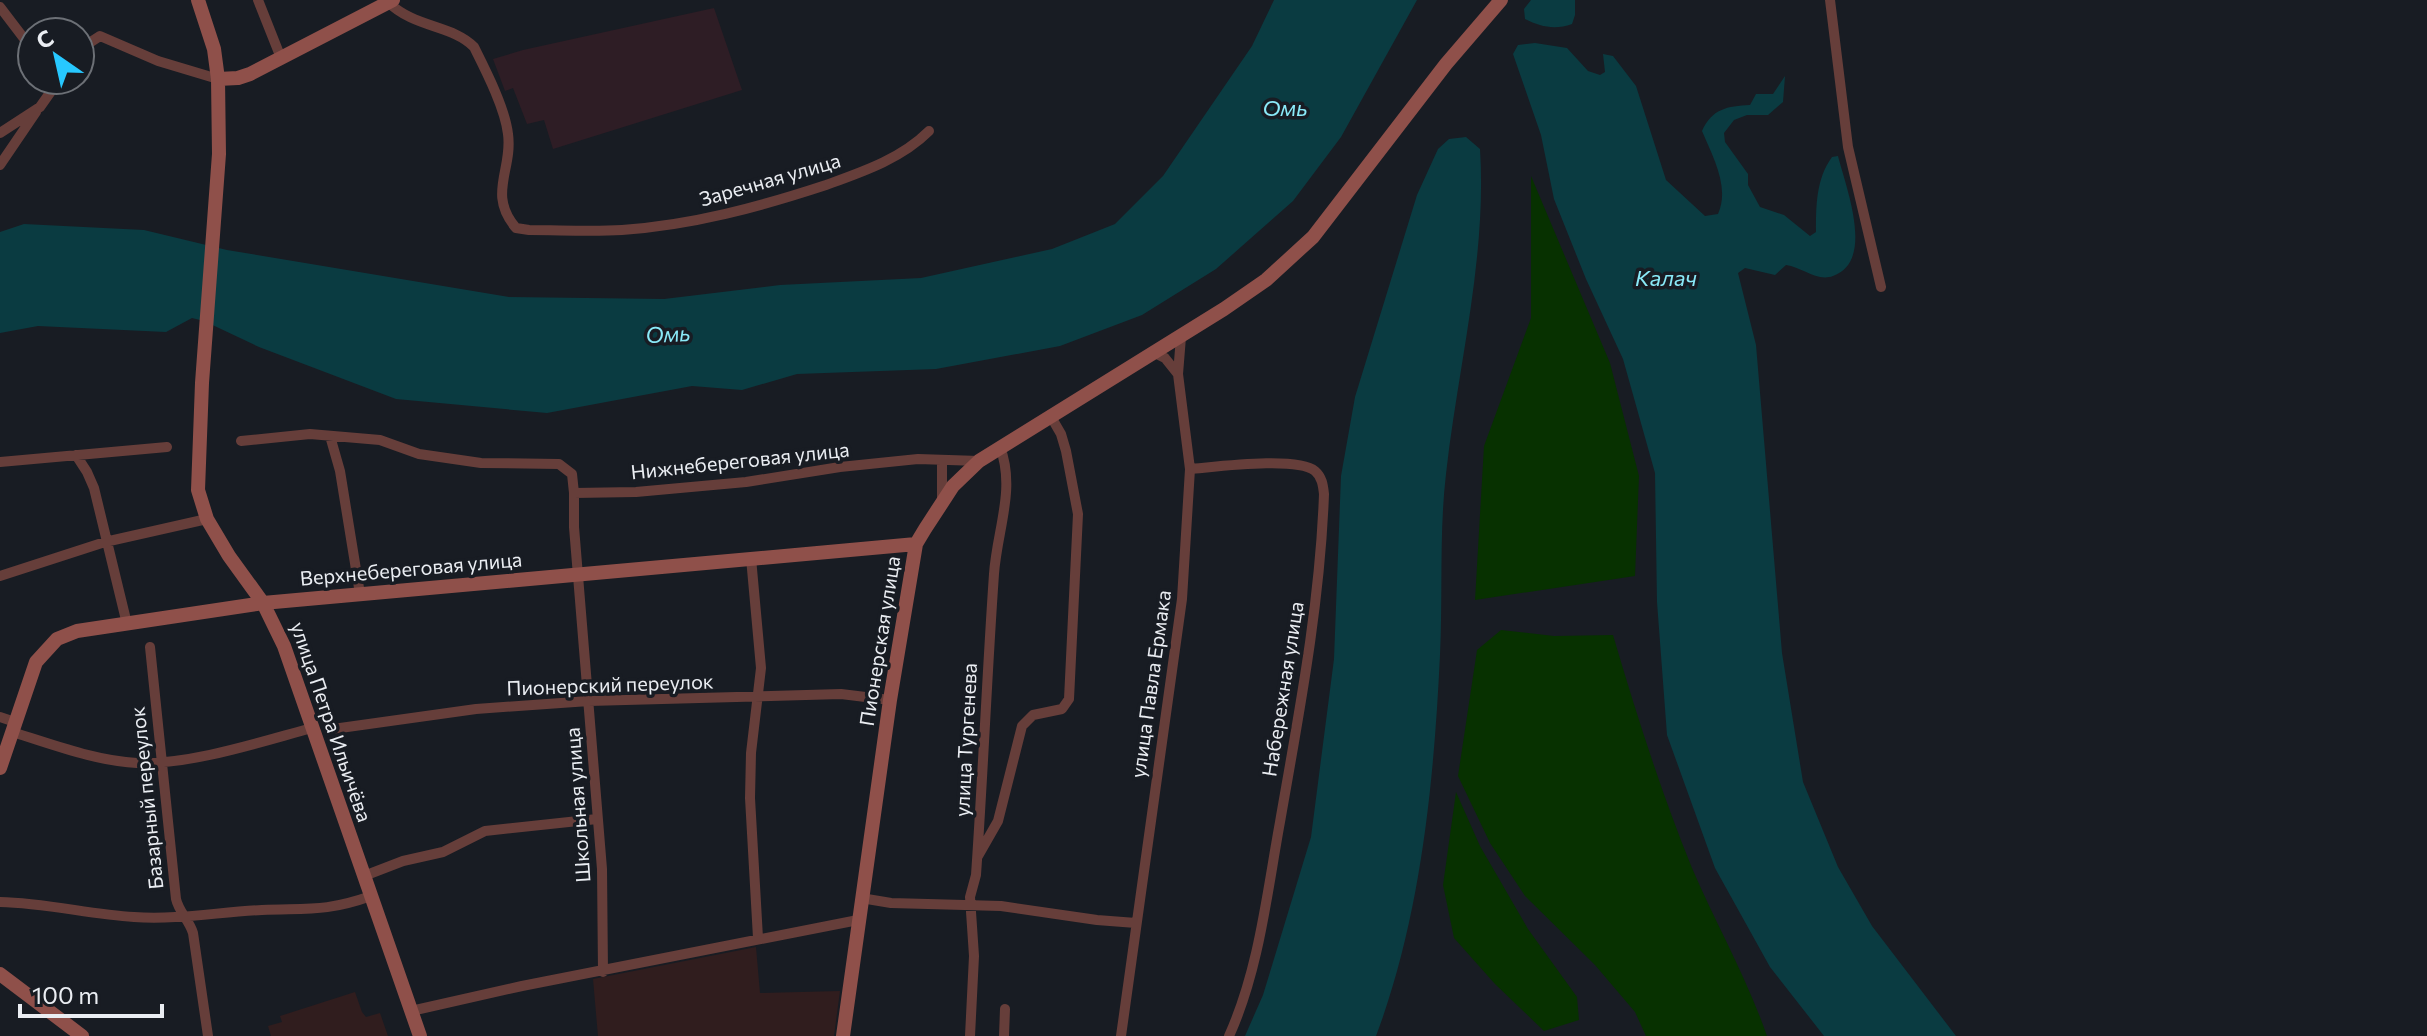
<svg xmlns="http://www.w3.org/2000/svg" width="2427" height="1036" viewBox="0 0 2427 1036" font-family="Commissioner,sans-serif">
	<rect width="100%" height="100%" fill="#181c23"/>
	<path fill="#2e1d25" d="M714 8 742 90 553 149 544 120 527 124 513 88 505 91 493 59 523 50Z"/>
	<path fill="#301d1e" d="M756 947 760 993 840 991 834 1036H598L593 979Z
		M355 992 362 1012 366 1017 380 1013 388 1036H271L268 1026 282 1022 280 1016Z"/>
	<path fill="#073100" d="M1531 176 1610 363 1639 476 1635 576 1475 600 1484 446 1531 318Z
		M1501 630 1554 636 1613 635C1636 713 1661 792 1692 868 1716 924 1747 978 1767 1036H1646L1635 1012 1595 965 1525 896 1490 843 1458 776 1477 650Z
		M1456 792 1480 846 1528 929 1577 997 1579 1020 1544 1031 1495 984 1454 938 1443 885Z"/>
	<path fill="#0a3b41" d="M1274 0H1417L1341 137 1293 201 1216 269 1142 315 1060 346 936 369 797 374 742 390 692 386 547 413 396 399 259 347 204 321 192 318 166 332 38 326 0 333V232L24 224 144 230 227 250 509 297 664 299 780 285 921 278 1052 249 1115 224 1163 176 1252 46Z
		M1531 0H1575V15L1572 24C1555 30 1541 27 1525 19L1524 9Z
		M1535 43 1567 48 1588 71 1600 75 1605 72 1603 54 1613 56 1636 86 1666 180 1705 216 1718 214C1730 187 1713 157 1702 131 1712 109 1727 106 1750 105L1756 94H1773L1785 76 1783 102 1768 115H1747L1734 120 1724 133 1725 142 1748 174V185L1760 207 1784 215 1810 236 1816 232C1816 206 1816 179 1832 157L1838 156C1845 185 1876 261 1833 276 1817 282 1802 267 1786 265L1775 275 1745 268 1738 273 1756 345 1782 653 1803 782 1838 867 1872 926 1956 1036H1824L1770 967 1715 868 1667 735 1657 602 1655 473 1623 359 1586 279 1554 199 1541 135 1513 54 1518 45Z
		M1466 137 1480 149C1487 258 1458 366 1446 474 1439 533 1443 595 1440 655 1434 781 1421 917 1376 1036H1245L1263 995 1311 837 1334 659 1341 476 1355 397 1417 195 1438 149 1449 139Z"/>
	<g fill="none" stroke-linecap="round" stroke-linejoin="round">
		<path stroke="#663e3a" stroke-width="10" d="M258 0 281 58
			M1830 0 1848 147 1881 287
			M388 2C414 28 453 25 474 47 486 71 505 108 508 134 513 170 487 194 516 228L529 230C560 230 591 232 622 230 693 225 759 207 826 185 862 172 901 159 929 131
			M0 7 32 49
			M80 49 100 36 158 61 218 79
			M0 133 40 107 59 80
			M0 165 36 112
			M1155 353 1165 358 1177 373
			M330 436 340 471 360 594
			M241 441 310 434 380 440 419 454 481 463 559 464 572 474 574 493 636 492 746 482 840 467 918 459 979 461
			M76 455 87 472 94 488 127 624
			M942 460V500
			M0 462 167 447
			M1190 469C1215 467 1297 456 1315 471 1322 477 1323 485 1324 494 1320 605 1299 713 1280 822 1267 893 1259 970 1229 1036
			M574 493V527L602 869 603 972
			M751 558 761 668 751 753 750 798 758 938
			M0 576 105 542 207 519
			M150 647 176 899C179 912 189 920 193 933L208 1036
			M0 717 15 722
			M333 729 476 709 589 701 841 694 890 700
			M12 732C52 744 95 761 137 763 190 765 260 742 312 728
			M978 856 998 821 1022 726 1033 715 1062 709 1069 699 1078 514 1066 451 1061 434 1050 415
			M364 876 403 861 443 852 485 831 597 819
			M861 898 891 903 1001 906 1097 920 1136 923
			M0 902C45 903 89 914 134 917 177 920 219 912 262 910 307 908 326 912 371 896
			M411 1011 522 986 858 920
			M970 1036 974 956 970 897 976 875C983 774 987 674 994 574 997 530 1016 489 1000 447
			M1004 1036 1005 1009
			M1121 1036 1182 599 1190 469 1178 374 1181 337"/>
		<path stroke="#8f504a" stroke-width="14" d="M198 0 214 49 218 79 219 154 202 383 198 490 207 519 229 556 263 603 284 646 420 1036
			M218 79 238 78 250 74 393 0
			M0 768 36 662 57 639 77 631 263 603 916 544
			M0 974 82 1036
			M843 1036 890 700 916 544 925 529 953 486 979 461 1224 309 1266 280 1313 237 1446 64 1501 0"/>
	</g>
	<g text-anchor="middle" stroke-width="7" stroke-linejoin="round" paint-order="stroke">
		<g font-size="20" fill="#eaedf2" stroke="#181c23">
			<text transform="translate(770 180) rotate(-16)" y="7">Заречная улица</text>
			<text transform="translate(740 461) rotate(-6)" y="7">Нижнебереговая улица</text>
			<text transform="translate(411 569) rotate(-5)" y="7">Верхнебереговая улица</text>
			<text transform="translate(880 641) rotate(-81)" y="7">Пионерская улица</text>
			<text transform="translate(1151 684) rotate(-82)" y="7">улица Павла Ермака</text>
			<text transform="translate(610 685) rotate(-2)" y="7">Пионерский переулок</text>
			<text transform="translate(1283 689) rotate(-81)" y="7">Набережная улица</text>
			<text transform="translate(331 722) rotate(71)" y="7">улица Петра Ильичёва</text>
			<text transform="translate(966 740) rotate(-87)" y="7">улица Тургенева</text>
			<text transform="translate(147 798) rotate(-96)" y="7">Базарный переулок</text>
			<text transform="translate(578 805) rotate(-94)" y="7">Школьная улица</text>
		</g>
		<g font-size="22" font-style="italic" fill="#8aeaf8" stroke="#181c23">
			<text x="1285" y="116">Омь</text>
			<text x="1666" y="286">Калач</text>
			<text transform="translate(668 334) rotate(-3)" y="8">Омь</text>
		</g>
	</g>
	<g transform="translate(56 56) rotate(326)"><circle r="38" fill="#181c23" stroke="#6c7076" stroke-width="2"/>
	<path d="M0-6L14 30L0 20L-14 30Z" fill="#27c8ff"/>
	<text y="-12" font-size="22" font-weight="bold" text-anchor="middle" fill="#eaedf2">С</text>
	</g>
	<path d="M20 1004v12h142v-12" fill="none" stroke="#eaedf2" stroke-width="4"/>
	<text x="32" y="1004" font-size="24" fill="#eaedf2" stroke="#181c23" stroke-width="6" paint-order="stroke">100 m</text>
</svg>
